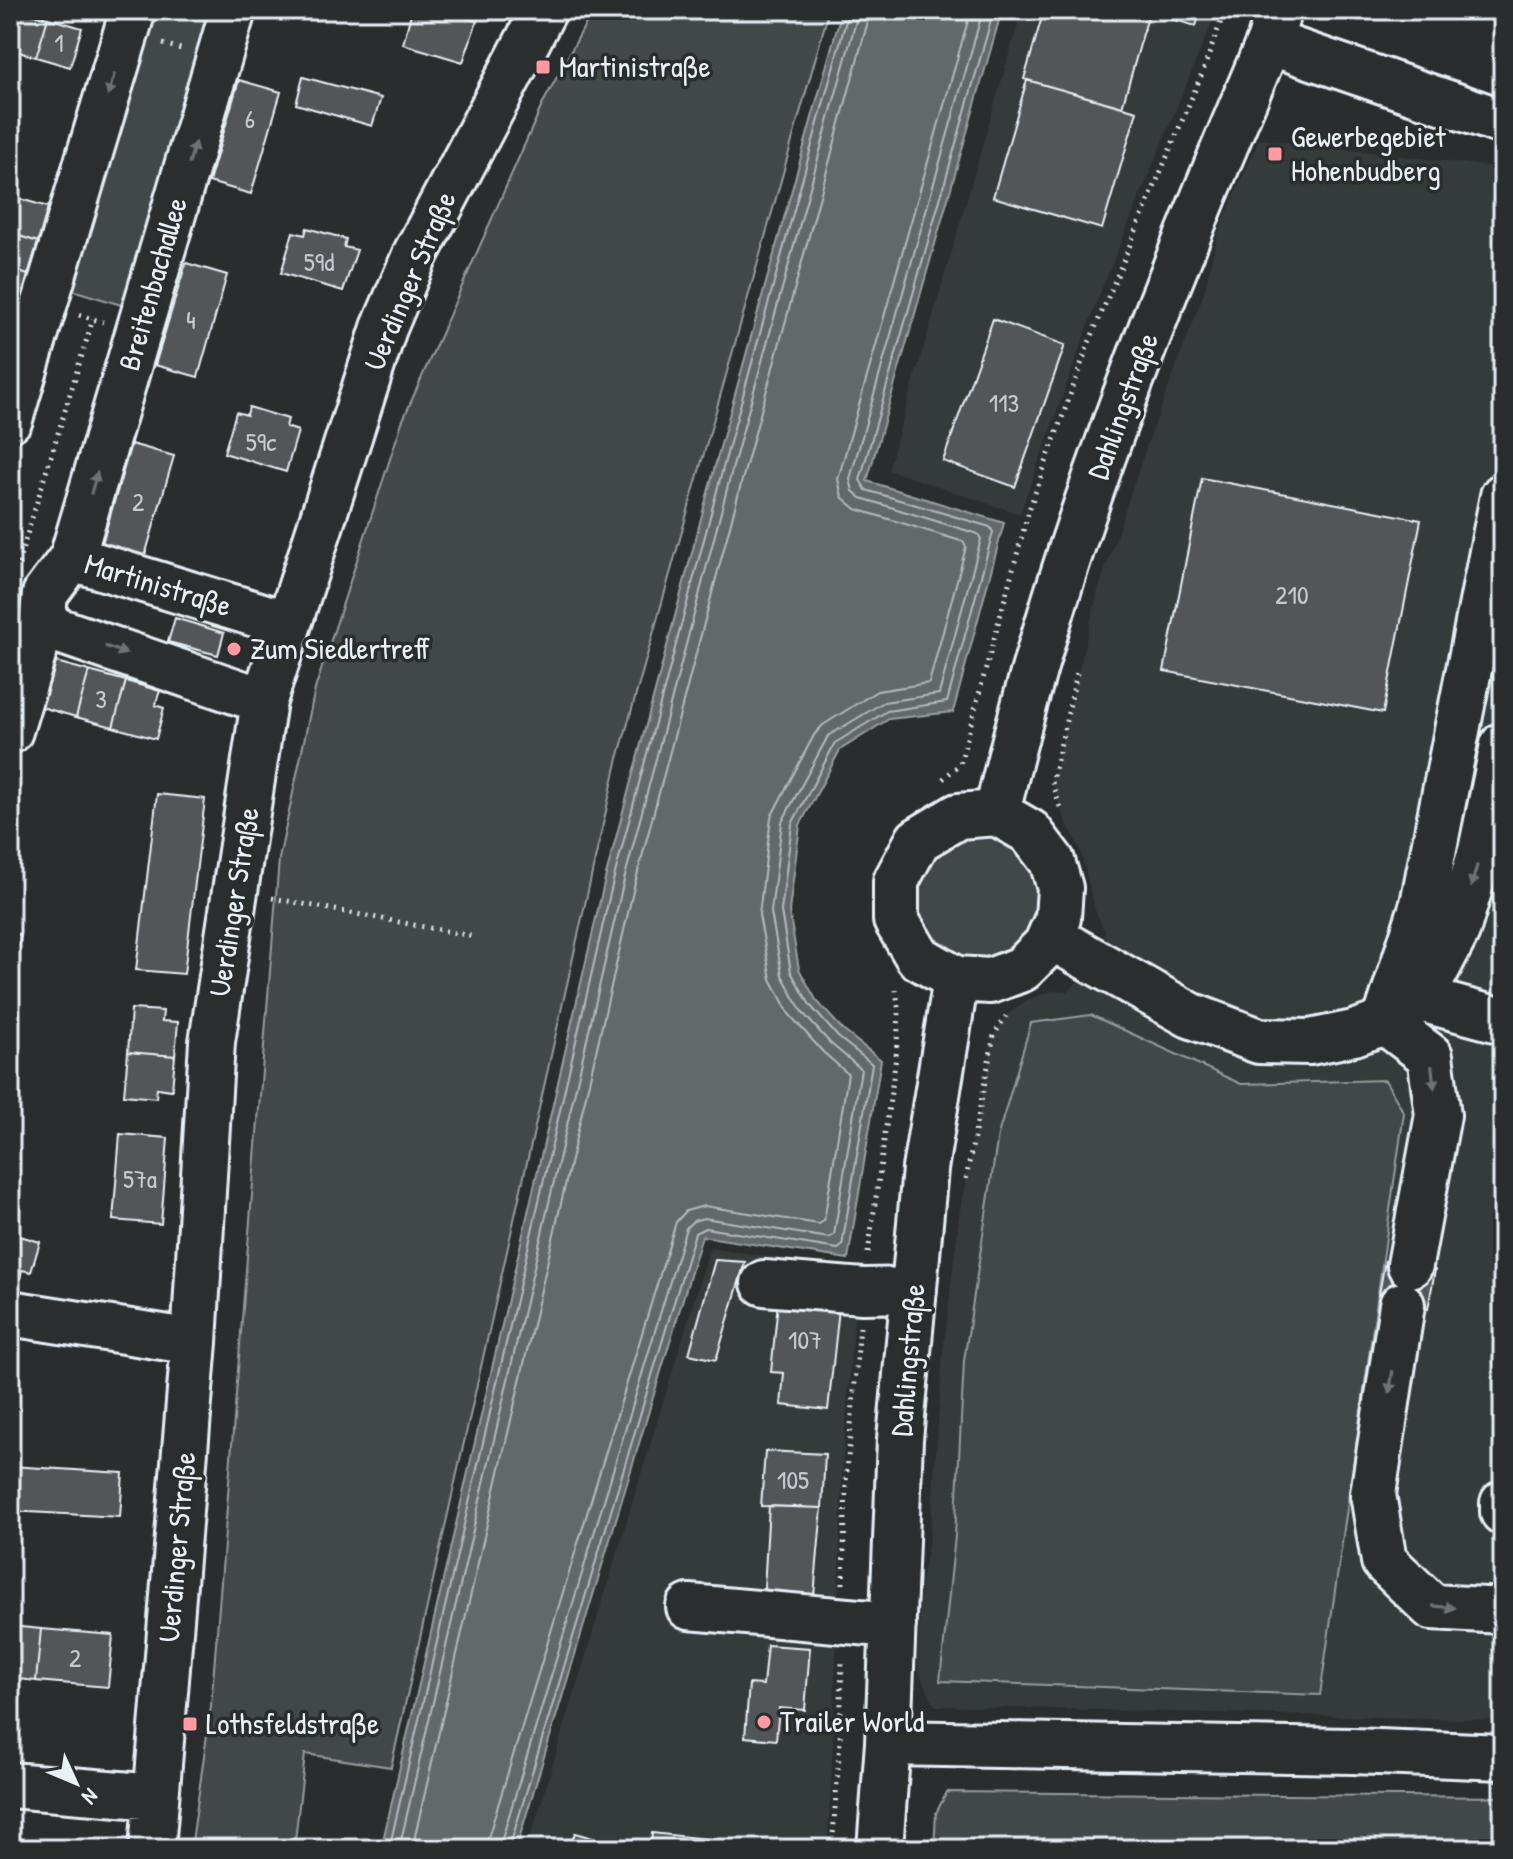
<svg xmlns="http://www.w3.org/2000/svg" width="1513" height="1859" viewBox="0 0 1513 1859" font-family="'Patrick Hand',sans-serif">
	<rect width="100%" height="100%" fill="#2a2d2e"/>
	<filter id="ink" filterUnits="userSpaceOnUse"><feTurbulence type="fractalNoise" baseFrequency=".0125" numOctaves="2"/><feDisplacementMap in="SourceGraphic" scale="16" xChannelSelector="R" yChannelSelector="G"/><feConvolveMatrix kernelMatrix="1 2 1 2 8 2 1 2 1" color-interpolation-filters="sRGB"/></filter>
	<g filter="url(#ink)">
		<path fill="#363a3b" d="M1022 10H1217L1098 298 1020 514 888 470Z
			M1259 139 1503 168V1720L935 1706 917 1668 921 1582 930 1535 943 1353 960 1209 994 1035 1006 1016 1027 1000 1052 991H1069L1095 962 1105 931 1096 913 1080 849 1063 816 1052 782 1098 591 1148 442 1204 293 1218 233Z
			M710 1248 858 1269 843 1456 832 1765 827 1849H527Z"/>
		<path fill="#424648" stroke="#959ca0" stroke-width="2" d="M150 10H219L131 308 66 288Z
			M593 10H829L617 762 391 1767 305 1754 294 1849H191L211 1706 279 859 315 689 402 422 543 103Z
			M914 897a63 63 0 1 1 126 0a63 63 0 1 1-126 0Z
			M1091 1015 1241 1084 1385 1080 1404 1113 1320 1695 940 1681 955 1536 964 1361 998 1135 1031 1023Z
			M947 1792 1503 1797V1849H934L936 1813Z"/>
		<path fill="#63686b" stroke="#989fa3" stroke-width="2" d="M842 10H1002L867 481 1004 523 953 712 889 719 840 750 800 825 789 911 799 969 816 1000 844 1031 881 1060 848 1259 702 1236 516 1849H381L605 879 715 466Z"/>
		<g fill="none" stroke-linecap="round" stroke-linejoin="round">
			<path stroke="#b3bac0" stroke-width="2" d="M389 1849 613 881 723 468 849 10
				M399 1849 623 884 732 470 859 10
				M412 1849 634 887 744 473 871 10
				M487 1849 488 1838 676 1222 686 1211 704 1206 819 1224 824 1221 848 1074 823 1052 789 1014 771 979 759 915 771 817 814 735 823 725 877 691 929 683 966 547 964 542 856 509 842 497 838 479 971 10
				M499 1849 686 1228 693 1221 704 1218 829 1238 834 1235 861 1069 831 1044 802 1012 782 975 771 912 782 822 828 736 884 702 939 694 981 539 978 534 861 498 853 491 850 479 983 10
				M509 1849 695 1233 705 1228 838 1249 842 1246 872 1064 838 1037 810 1005 791 972 781 911 792 824 835 743 887 711 947 702 993 532 990 527 866 490 860 480 994 10"/>
		</g>
		<path fill="#535759" stroke="#e8f1f8" stroke-width="2" d="M14 10 48 18 36 57 15 51 11 63 10 24Z
			M412 10H468L465 18 477 21 463 62 403 44Z
			M1044 10H1139L1149 13 1122 107 1024 79Z
			M1140 10H1201L1196 26Z
			M48 18 82 28 70 67 36 57Z
			M303 77 381 98 372 126 296 104Z
			M239 80 281 92 251 194 209 182Z
			M1027 80 1137 111 1102 229 993 197Z
			M10 196 48 207 38 242 10 233Z
			M307 228 346 239 344 247 357 250 343 291 281 273 293 232 305 235Z
			M10 233 38 242 28 275 10 269Z
			M186 263 227 275 198 377 155 365Z
			M10 269 28 275 19 307 10 305Z
			M10 305 19 307 10 338Z
			M993 319 1065 345 1015 487 943 461Z
			M249 407 288 419 286 427 298 431 286 472 224 453 236 412 247 415Z
			M131 444 174 456 144 559 101 547Z
			M1202 478 1421 520 1383 713 1164 671Z
			M175 618 224 633 218 655 168 642Z
			M56 662 89 671 76 717 34 705 43 674 52 677Z
			M89 671 126 681 113 727 76 717Z
			M126 681 160 691 155 705 164 708 156 739 113 727Z
			M157 794 205 799 184 974 136 970Z
			M10 932 21 935 12 979 10 978Z
			M131 1009 163 1011 162 1021 178 1022 175 1056 128 1052Z
			M128 1052 175 1056 172 1090 157 1088 156 1098 124 1095Z
			M120 1134 168 1138 161 1224 113 1220Z
			M10 1233 40 1242 31 1272 22 1270 18 1284 10 1282Z
			M715 1260 745 1262 716 1360 689 1354Z
			M1385 1261 1435 1270 1428 1309 1378 1300Z
			M778 1302 839 1309 828 1410 781 1405 784 1373 771 1372Z
			M765 1451 825 1454 822 1508 761 1506Z
			M10 1466 123 1473 120 1517 10 1511Z
			M769 1506 822 1508 813 1607 763 1605Z
			M10 1626 41 1629 36 1681 10 1678Z
			M41 1629 113 1635 108 1687 36 1681Z
			M767 1645 810 1648 805 1710 779 1708 776 1740 745 1737 749 1684 763 1685Z
			M575 1833 624 1847 626 1842 648 1849H569Z
			M652 1833 732 1842V1849H651Z"/>
		<g fill="none" stroke-linecap="round" stroke-linejoin="round">
			<g stroke="#e8f1f8" stroke-width="50">
				<path id="minor" d="M1269 42 1503 122
					M10 419 133 10
					M72 558 288 624
					M42 625 264 701
					M10 731 42 625 45 594 72 558 233 10
					M997 813C1058 547 1162 292 1269 42L1279 10
					M997 813 1030 832 1052 861 1060 888 1058 918 1046 945 1022 969 990 981 956 979 918 957 896 920V881L918 840 958 816Z
					M1051 937 1190 1015 1259 1041 1310 1042 1354 1033 1385 1022 1423 904 1503 496
					M1421 999 1503 1021
					M1410 1265 1438 1115 1430 1056 1385 1022 1421 999 1457 931 1481 851 1503 745
					M764 1283 863 1291 914 1290
					M1402 1305 1373 1494 1384 1561 1432 1607 1503 1611
					M10 1313 194 1342
					M1503 1503V1512
					M689 1607 893 1625
					M888 1743 1353 1751 1503 1757
					M10 1785 156 1797
					M152 1849 194 1342 212 1042 264 701 384 328 416 253 544 10
					M880 1849 888 1743 900 1439 925 1169 956 979"/>
			</g>
			<path stroke="#e8f1f8" stroke-width="5" stroke-dasharray="2 6" stroke-linecap="butt" d="M163 44 184 50
				M79 315 103 322
				M18 564 93 319
				M943 779 960 764 1029 510 1088 345 1203 71 1225 10
				M1060 807 1052 782 1077 673
				M272 898 472 936
				M966 1179 994 1035 1006 1016
				M868 1253 896 1057 899 1013 896 990
				M843 1584 846 1481 860 1327
				M832 1849 840 1742 842 1658"/>
			<use href="#minor" stroke="#2a2d2e" stroke-width="44"/>
		</g>
		<defs><path id="oneway-solid" d="M-6-.8H1V-3.2L6.5 0L1 3.2V.8H-6Z" transform="scale(2)"/></defs>
		<g fill="#6c7275">
			<use href="#oneway-solid" transform="translate(111 85) rotate(107)"/>
			<use href="#oneway-solid" transform="translate(192 153) rotate(-74)"/>
			<use href="#oneway-solid" transform="translate(94 483) rotate(-74)"/>
			<use href="#oneway-solid" transform="translate(116 650) rotate(19)"/>
			<use href="#oneway-solid" transform="translate(1474 876) rotate(106)"/>
			<use href="#oneway-solid" transform="translate(1433 1077) rotate(83)"/>
			<use href="#oneway-solid" transform="translate(1391 1382) rotate(99)"/>
			<use href="#oneway-solid" transform="translate(1444 1607) rotate(5)"/>
		</g>
	</g>
	<g fill="#ff9aa2" stroke="#2a2d2e" stroke-width="3">
		<rect x="535" y="59" width="16" height="16" rx="4"/>
		<rect x="1267" y="146" width="16" height="16" rx="4"/>
		<circle cx="234" cy="649" r="8"/>
		<circle cx="764" cy="1722" r="8"/>
		<rect x="182" y="1716" width="16" height="16" rx="4"/>
	</g>
	<g text-anchor="middle" stroke-width="7" stroke-linejoin="round" paint-order="stroke">
		<g font-size="26" fill="#c3cad0">
			<text x="59" y="52">1</text>
			<text x="250" y="128">6</text>
			<text x="319" y="271">59d</text>
			<text x="191" y="329">4</text>
			<text x="1004" y="412">113</text>
			<text x="261" y="451">59c</text>
			<text x="138" y="511">2</text>
			<text x="1292" y="604">210</text>
			<text x="101" y="708">3</text>
			<text x="140" y="1188">57a</text>
			<text x="805" y="1349">107</text>
			<text x="793" y="1489">105</text>
			<text x="75" y="1667">2</text>
		</g>
		<g font-size="30" fill="#e8f1f8" stroke="#2a2d2e" text-anchor="start">
			<text x="559" y="77">Martinistraße</text>
			<text x="1291" y="147">Gewerbegebiet<tspan x="1291" dy="34">Hohenbudberg</tspan></text>
			<text x="250" y="659">Zum Siedlertreff</text>
			<text x="780" y="1732">Trailer World</text>
			<text x="206" y="1734">Lothsfeldstraße</text>
		</g>
		<g font-size="30" fill="#e8f1f8" stroke="#2a2d2e">
			<text transform="translate(410 281) rotate(-67)" y="10">Uerdinger Straße</text>
			<text transform="translate(153 284) rotate(-74)" y="10">Breitenbachallee</text>
			<text transform="translate(1123 406) rotate(-70)" y="10">Dahlingstraße</text>
			<text transform="translate(158 585) rotate(17)" y="10">Martinistraße</text>
			<text transform="translate(234 902) rotate(-81)" y="10">Uerdinger Straße</text>
			<text transform="translate(908 1360) rotate(-85)" y="10">Dahlingstraße</text>
			<text transform="translate(177 1547) rotate(-85)" y="10">Uerdinger Straße</text>
		</g>
	</g>
	<rect width="1513" height="1859" fill="none" stroke="#2a2d2e" stroke-width="40"/>
	<rect x="20" y="20" width="1473" height="1819" fill="none" stroke="#e8f1f8" stroke-width="3" filter="url(#ink)"/>
	<g transform="translate(76 1783) rotate(134)" stroke="#2a2d2e" stroke-width="6" paint-order="stroke">
	<path d="M0-6L14 30L0 20L-14 30Z" fill="#e8f1f8"/>
	<text y="-12" font-size="22" font-weight="bold" text-anchor="middle" fill="#e8f1f8">N</text>
	</g>
</svg>
